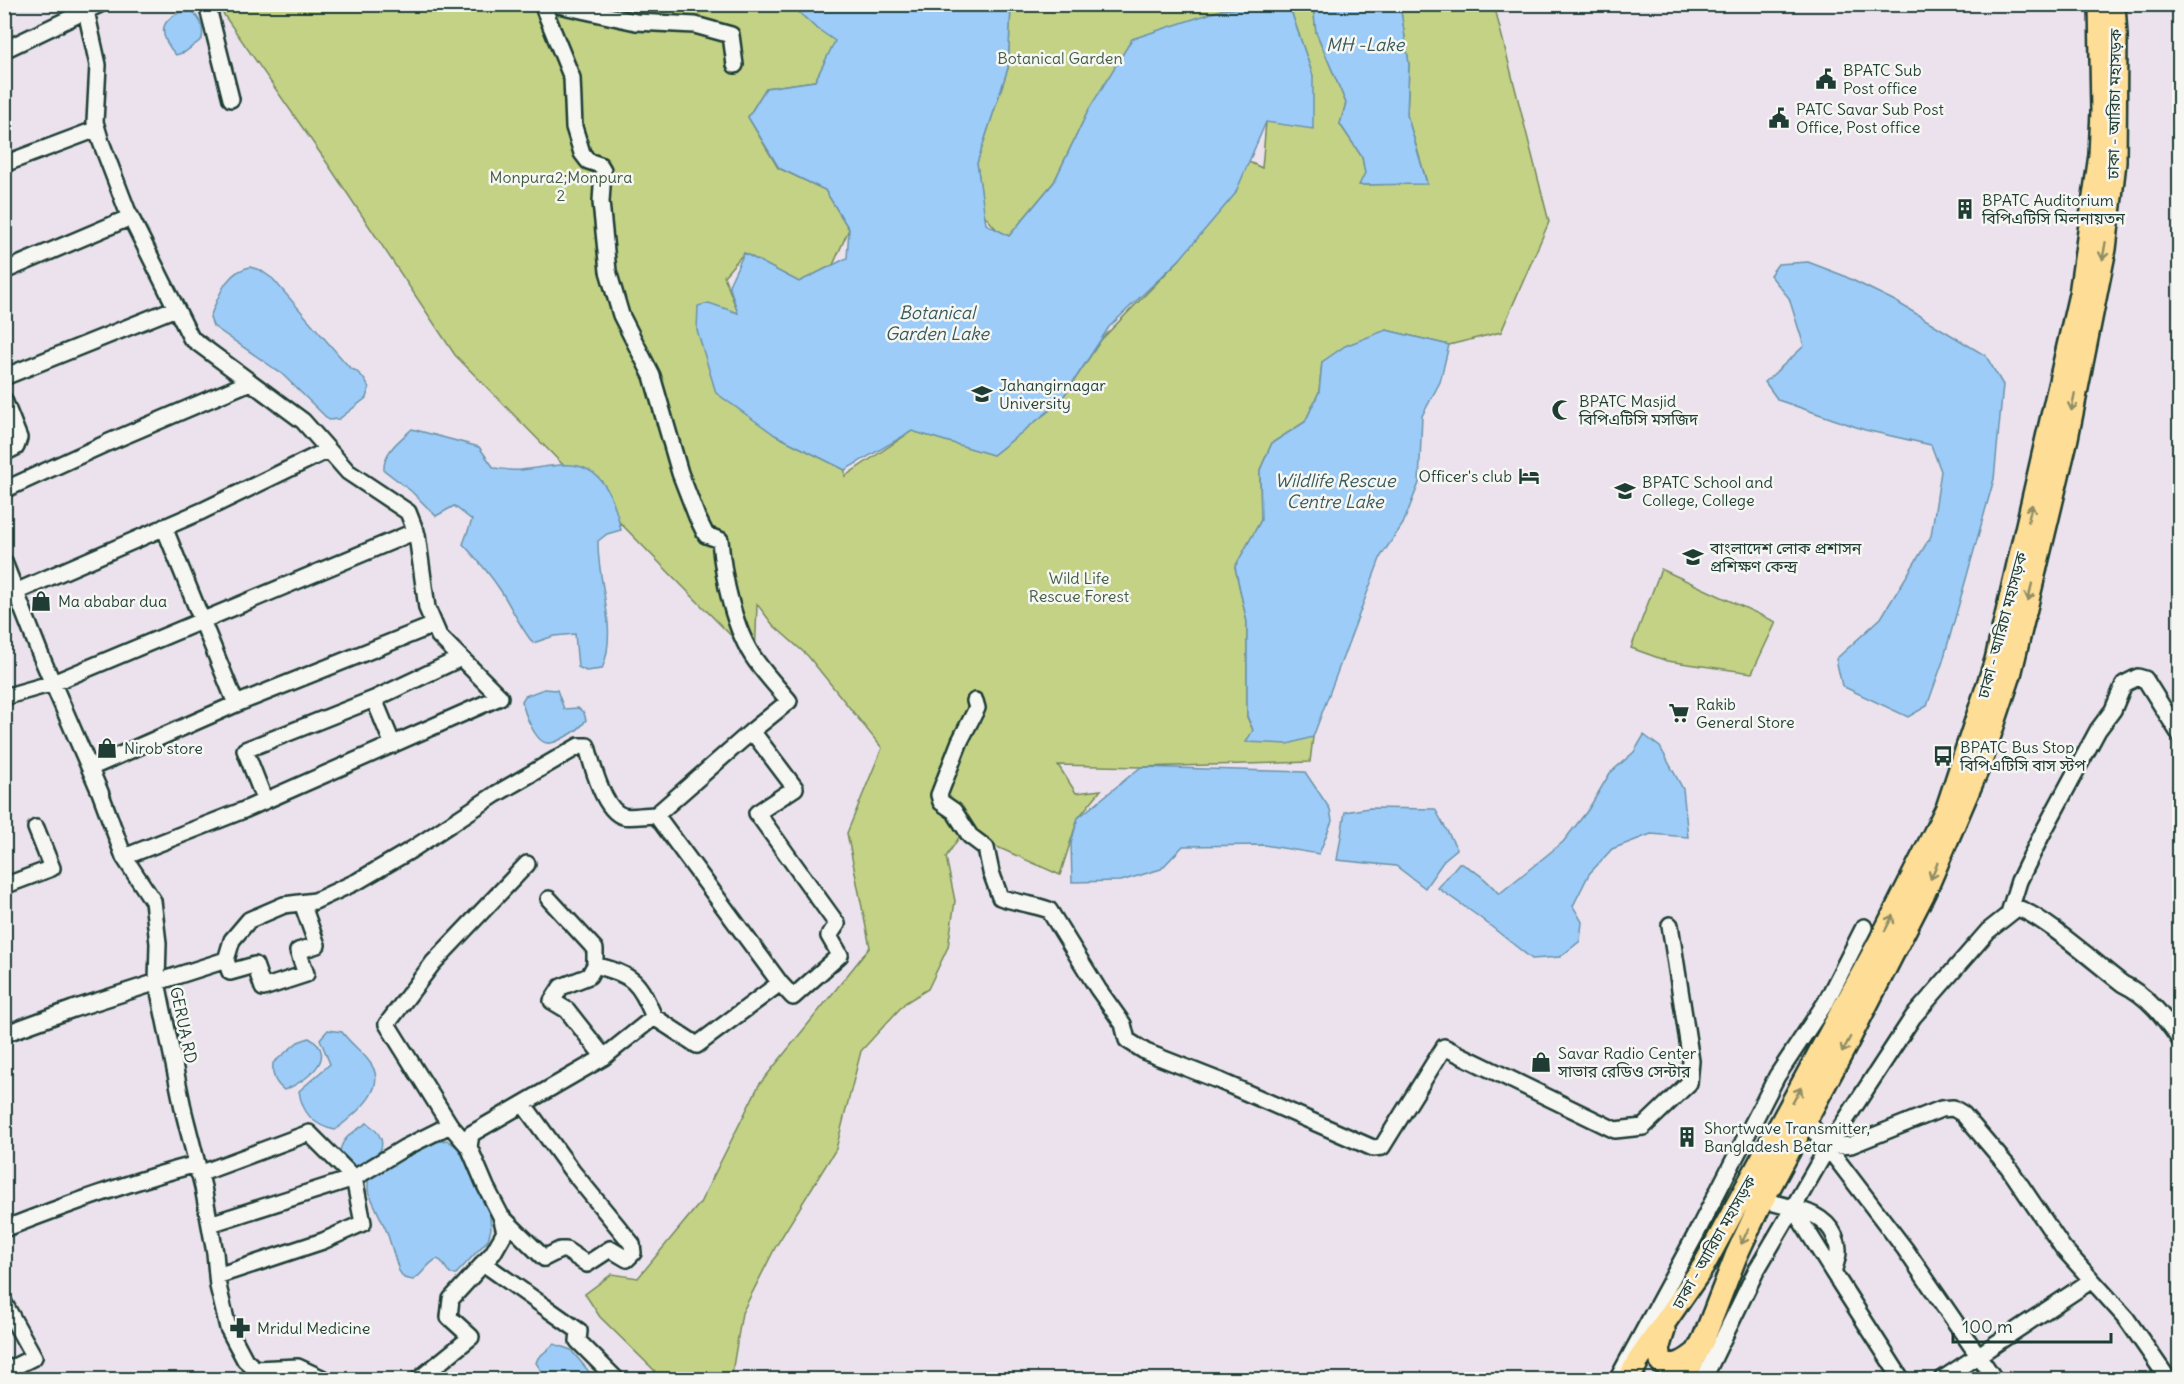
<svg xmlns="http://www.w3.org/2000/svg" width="2184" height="1384" viewBox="0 0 2184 1384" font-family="Delius,'Noto Sans Bengali',sans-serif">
	<rect width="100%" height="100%" fill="#ebe2ed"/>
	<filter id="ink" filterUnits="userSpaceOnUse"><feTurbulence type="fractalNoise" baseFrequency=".0167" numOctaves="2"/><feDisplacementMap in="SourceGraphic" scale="12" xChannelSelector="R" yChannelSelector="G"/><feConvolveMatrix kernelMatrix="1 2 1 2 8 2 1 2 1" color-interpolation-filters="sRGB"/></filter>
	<g filter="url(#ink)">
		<path fill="#c4d286" stroke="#72885d" stroke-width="1.5" d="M217 5H791L815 27 836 40 815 81 766 88 748 117 778 168 825 190 849 229 833 265 799 282 744 253 724 276 738 313 775 435 845 470V476L912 431 993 455 1060 402 1101 340 1180 259 1249 162 1262 168 1266 122 1313 76 1289 5H1313L1316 32 1346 103 1340 124 1362 157 1365 173 1360 185 1427 183 1407 115 1409 64 1400 5H1494L1549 222 1501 332 1449 345 1386 330 1322 362 1319 392 1305 422 1272 443 1260 470 1261 520 1235 567 1247 622V717L1253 730 1313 737 1310 762 1141 767 1058 765 1076 793 1101 790 1078 818 1060 875 986 842 960 836 946 857 955 901 948 947 928 989 905 1003 861 1051 836 1149 776 1246 742 1313 731 1379H646L655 1371 600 1317 585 1294 612 1274 638 1278 700 1203 759 1085 870 947 847 833 882 748 808 656 773 625 757 604 755 660 455 355 323 157Z
			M1011 5H1272L1221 10 1089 109 1054 182 1009 236 997 230 984 215 977 163 1008 68Z
			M1661 569 1776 622 1752 673 1667 661 1631 648Z"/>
		<path fill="#9dccf8" stroke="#6b93aa" stroke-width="1.5" d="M791 5H1011L1008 68 977 163 986 224 1009 236 1054 182 1089 109 1132 39 1221 10 1272 5H1289L1313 76V129L1266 122 1235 194 1180 259 1109 327 1060 402 993 455 912 431 845 470 775 435 716 393 697 330 698 306 709 303 738 313 729 285 744 253 799 282 847 258 849 229 825 190 779 168 748 117 766 88 815 81 835 41 815 27Z
			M1313 5H1400L1409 64 1407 115 1427 184 1359 185 1365 173 1362 157 1340 124 1346 103 1316 32Z
			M181 12H193C201 21 204 26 202 39L185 52 176 55C161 38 156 22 181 12Z
			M1808 262 1842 275 1895 301 1986 356 2003 385 1994 479 1943 661 1927 706 1908 717 1842 686 1836 659 1881 618 1931 536 1941 471 1931 445 1865 430 1778 400 1765 382 1804 346 1789 298 1770 275 1778 264Z
			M250 267 260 270 273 279 349 367C359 372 364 377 369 388L366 398 339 419 329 420 282 374 213 326 210 317C219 296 225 272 250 267Z
			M1386 330 1449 345 1440 382 1422 416 1419 483 1403 524 1381 556 1313 737 1288 744 1246 742 1253 730 1247 716V622L1235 567 1261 520 1260 470 1272 443 1305 422 1319 392 1322 362 1345 346Z
			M412 429 479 447 494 468C503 469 512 471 521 470 538 469 556 463 572 465 605 468 615 503 621 530L607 534 598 541C597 584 619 628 602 669L586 671 578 667 575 634 554 636 533 643C520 627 512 608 501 591 490 574 477 559 463 544L472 520 454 506 436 516 411 491 384 470C383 452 399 441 412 429Z
			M544 689 557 690 564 709 578 708 584 713 586 720C581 728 574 733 565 737 560 740 553 744 547 743 535 742 524 712 522 701L525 696Z
			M1644 735 1660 747 1683 789 1688 837 1651 834 1612 849 1589 874 1573 906 1582 922 1580 941 1560 957 1532 959 1478 916 1438 888 1459 863C1476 870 1487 880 1499 894L1563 842 1588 810 1610 773 1634 752Z
			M1141 767 1305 772 1330 809 1332 821 1319 854 1264 845 1183 846 1161 869 1121 881 1072 882 1071 843 1078 818Z
			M1369 808 1435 809 1457 849 1445 859 1425 888 1396 866 1337 860 1345 812Z
			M328 1030 342 1032C350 1043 360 1050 368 1060 392 1087 355 1114 335 1130 314 1126 302 1112 299 1091L330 1064 320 1039Z
			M309 1038C341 1056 304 1083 284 1090 274 1082 272 1075 273 1063L298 1042Z
			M367 1123C395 1143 379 1160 353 1169L340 1157C338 1140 354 1131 367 1123Z
			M447 1140 458 1148 470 1169 490 1215 491 1229 488 1240 456 1274H450L441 1261 437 1259C427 1263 423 1275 413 1280L404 1278 399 1271 387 1232 368 1191V1180C390 1162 418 1144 447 1140Z
			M554 1344 571 1350 595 1379H547L536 1363 538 1358Z"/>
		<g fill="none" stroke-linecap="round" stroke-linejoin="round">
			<g stroke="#1f3d34" stroke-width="20">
				<path id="minor" d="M207 4 231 99
					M542 4 572 78 574 127 582 153 588 161 600 165 603 170 601 202 608 271 621 315 652 376 680 473 697 517 706 535 720 540C723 577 734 631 756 661 766 675 778 688 789 701L752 731 795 788 757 813 837 924 829 936 840 955 793 997 780 983
					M554 4 636 22 695 25 731 35 735 65
					M86 11 98 65 95 122 101 142 127 210 191 338 303 421 348 472 408 512 417 535 427 608 439 636 500 697 244 810 124 857
					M4 50 100 4
					M4 164 97 129
					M4 271 131 217
					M4 377 176 308
					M4 400 19 438 16 447 4 453
					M4 490 107 443 250 382
					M164 527 236 704 434 625
					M4 562 41 656 100 792 124 857 153 901 158 943 157 982 184 1113 203 1187 215 1253 218 1286 228 1328 245 1360 255 1369 298 1367 326 1380
					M4 597 202 511 328 450
					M4 697 53 683 416 531
					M975 701 977 708 960 741 939 795 941 802 954 811 970 836 986 848 991 872 1000 897C1016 903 1033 904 1049 910L1098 989 1123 1024 1127 1040 1146 1052 1220 1081 1373 1148 1382 1147 1444 1047 1615 1130 1643 1127 1689 1083 1691 1061 1670 925
					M393 745 374 699 461 658
					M90 768 236 704
					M265 801 245 750 374 699
					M656 815 752 731
					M4 886 52 868 36 828
					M549 899 595 949V965L589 976 561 987 552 1001 567 1010 604 1057
					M2009 913 2019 881 2041 836 2098 730 2113 710 2124 684 2138 677 2145 679 2180 735
					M226 960 230 972 255 965 263 988 306 974 298 951 317 945 302 903
					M595 965C635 976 638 981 654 1017
					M4 1034 73 1009 226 960 232 940 249 920 284 905 315 901 358 881 411 850 496 794 579 746H587C592 764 603 810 623 816 630 818 647 815 656 815L780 983 697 1045 654 1017 604 1057 471 1134 469 1147 486 1187 501 1216 505 1232 493 1253 451 1299 449 1317 471 1337 418 1380
					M1806 1119 1905 1249 1995 1380
					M450 1125 387 1024 433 963 527 864
					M1828 1147 1851 1145 1941 1109 1953 1108 1963 1114 2009 1168 2063 1248 2126 1318 2169 1380
					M199 1174 309 1133 354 1178 210 1224
					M1793 1208 1828 1147 1913 1017 1988 931 2017 908C2041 914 2100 967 2123 984 2148 996 2164 1017 2180 1040
					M1793 1208C1812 1212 1832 1222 1837 1243 1840 1253 1836 1262 1833 1272L1902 1380
					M1793 1208 1833 1272
					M501 1216 544 1258 560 1250H566L587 1264 610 1249 627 1259 633 1253 632 1244 572 1171 524 1105
					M4 1229C68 1204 131 1181 197 1164
					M483 1263 579 1331 578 1341 617 1380
					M217 1276 323 1241 363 1223 354 1178 404 1148 450 1125 469 1147
					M4 1303 34 1357 4 1372
					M1617 1380 1695 1236 1777 1076 1826 1002 1864 927
					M1703 1380 1756 1271 1793 1208 1763 1200
					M1941 1380 2092 1280"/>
			</g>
			<g stroke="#1f3d34" stroke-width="26">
				<path id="highway" d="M1664 1330 1659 1346 1661 1362C1675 1369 1686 1361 1697 1352
					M1628 1380 1638 1361 1703 1267 1882 937 1947 808 1996 660 2080 294 2100 155 2102 111 2100 4
					M1683 1380 1704 1338 1736 1256 1758 1209 1845 1047 1927 887 1982 759 2010 675 2067 438 2105 249 2115 162 2116 36 2114 4"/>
			</g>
			<use href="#minor" stroke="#f6f6f2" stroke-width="15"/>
			<use href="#highway" stroke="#fedd96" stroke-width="21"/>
		</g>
		<defs><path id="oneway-shaft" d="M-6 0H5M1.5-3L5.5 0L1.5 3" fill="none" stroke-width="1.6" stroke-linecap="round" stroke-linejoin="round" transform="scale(1.5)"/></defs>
		<g stroke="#8e8d65">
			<use href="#oneway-shaft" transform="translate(2104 251) rotate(100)"/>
			<use href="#oneway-shaft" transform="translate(2073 402) rotate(101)"/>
			<use href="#oneway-shaft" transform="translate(2030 513) rotate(-77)"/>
			<use href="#oneway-shaft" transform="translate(2030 592) rotate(103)"/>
			<use href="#oneway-shaft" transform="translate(1934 871) rotate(113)"/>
			<use href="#oneway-shaft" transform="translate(1889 923) rotate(-63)"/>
			<use href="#oneway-shaft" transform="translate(1846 1045) rotate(118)"/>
			<use href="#oneway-shaft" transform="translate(1797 1095) rotate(-61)"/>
			<use href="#oneway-shaft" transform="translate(1745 1236) rotate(115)"/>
		</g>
	</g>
	<defs>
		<g id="civic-bare" transform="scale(1.62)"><path d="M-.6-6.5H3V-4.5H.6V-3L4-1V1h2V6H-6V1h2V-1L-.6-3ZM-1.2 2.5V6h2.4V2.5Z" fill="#1f3d34" stroke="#f6f6f2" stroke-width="2.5" paint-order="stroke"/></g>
		<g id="building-bare" transform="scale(1.62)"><path d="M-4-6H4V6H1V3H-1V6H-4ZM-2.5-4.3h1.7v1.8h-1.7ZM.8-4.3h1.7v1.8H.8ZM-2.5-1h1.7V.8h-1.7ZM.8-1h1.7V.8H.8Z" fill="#1f3d34" stroke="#f6f6f2" stroke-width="2.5" paint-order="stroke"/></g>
		<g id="university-bare" transform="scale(1.62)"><path d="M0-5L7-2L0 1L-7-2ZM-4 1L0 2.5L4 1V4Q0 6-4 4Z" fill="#1f3d34" stroke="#f6f6f2" stroke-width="2.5" paint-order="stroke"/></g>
		<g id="mosque-bare" transform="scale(1.62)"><path d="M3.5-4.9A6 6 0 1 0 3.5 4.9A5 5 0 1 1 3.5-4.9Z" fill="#1f3d34" stroke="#f6f6f2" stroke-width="2.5" paint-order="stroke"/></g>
		<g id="hotel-bare" transform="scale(1.62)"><path d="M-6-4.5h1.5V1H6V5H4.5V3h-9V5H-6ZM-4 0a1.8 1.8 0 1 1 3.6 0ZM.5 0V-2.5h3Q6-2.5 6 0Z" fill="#1f3d34" stroke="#f6f6f2" stroke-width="2.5" paint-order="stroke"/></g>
		<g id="shop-bare" transform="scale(1.62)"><path d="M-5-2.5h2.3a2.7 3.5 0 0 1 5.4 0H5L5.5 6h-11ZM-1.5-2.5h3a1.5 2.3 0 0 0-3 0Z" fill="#1f3d34" stroke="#f6f6f2" stroke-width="2.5" paint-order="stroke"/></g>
		<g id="supermarket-bare" transform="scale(1.62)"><path d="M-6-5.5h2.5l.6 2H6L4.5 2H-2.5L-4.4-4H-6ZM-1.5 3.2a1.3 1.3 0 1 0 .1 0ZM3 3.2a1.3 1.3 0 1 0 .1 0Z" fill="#1f3d34" stroke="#f6f6f2" stroke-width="2.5" paint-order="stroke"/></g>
		<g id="bus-bare" transform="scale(1.62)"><path d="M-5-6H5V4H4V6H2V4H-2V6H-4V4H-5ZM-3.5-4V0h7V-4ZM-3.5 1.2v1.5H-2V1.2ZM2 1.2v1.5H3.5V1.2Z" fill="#1f3d34" stroke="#f6f6f2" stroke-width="2.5" paint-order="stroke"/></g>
		<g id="pharmacy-bare" transform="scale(1.62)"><path d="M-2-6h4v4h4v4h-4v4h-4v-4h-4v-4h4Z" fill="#1f3d34" stroke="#f6f6f2" stroke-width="2.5" paint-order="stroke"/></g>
	</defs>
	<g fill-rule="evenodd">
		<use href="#civic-bare" x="1826" y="79"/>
		<use href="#civic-bare" x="1779" y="118"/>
		<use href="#building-bare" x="1965" y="209"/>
		<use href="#university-bare" x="982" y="394"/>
		<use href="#mosque-bare" x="1562" y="410"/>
		<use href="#hotel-bare" x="1529" y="476"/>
		<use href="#university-bare" x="1625" y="491"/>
		<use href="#university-bare" x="1693" y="557"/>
		<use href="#shop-bare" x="41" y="601"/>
		<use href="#supermarket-bare" x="1679" y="713"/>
		<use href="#shop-bare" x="107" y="748"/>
		<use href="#bus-bare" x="1943" y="756"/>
		<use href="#shop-bare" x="1541" y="1062"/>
		<use href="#building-bare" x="1687" y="1137"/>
		<use href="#pharmacy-bare" x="240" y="1328"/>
	</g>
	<g text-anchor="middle" stroke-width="5" stroke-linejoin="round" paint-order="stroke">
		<g font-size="16" fill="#405b44" stroke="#f6f6f2">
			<text x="1060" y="64">Botanical Garden</text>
			<text x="561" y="183">Monpura2;Monpura<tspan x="561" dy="18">2</tspan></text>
			<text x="1079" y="584">Wild Life<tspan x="1079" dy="18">Rescue Forest</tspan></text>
		</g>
		<g font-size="16" fill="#1f3d34" stroke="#f6f6f2" text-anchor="start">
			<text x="1843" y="76">BPATC Sub<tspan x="1843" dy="18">Post office</tspan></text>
			<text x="1796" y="115">PATC Savar Sub Post<tspan x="1796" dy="18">Office, Post office</tspan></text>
			<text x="1982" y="206">BPATC Auditorium<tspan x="1982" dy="18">বিপিএটিসি মিলনায়তন</tspan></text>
			<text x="999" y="391">Jahangirnagar<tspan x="999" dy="18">University</tspan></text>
			<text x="1579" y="407">BPATC Masjid<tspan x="1579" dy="18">বিপিএটিসি মসজিদ</tspan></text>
			<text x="1512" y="482" text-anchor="end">Officer's club</text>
			<text x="1642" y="488">BPATC School and<tspan x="1642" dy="18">College, College</tspan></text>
			<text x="1710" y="554">বাংলাদেশ লোক প্রশাসন<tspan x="1710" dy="18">প্রশিক্ষণ কেন্দ্র</tspan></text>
			<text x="58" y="607">Ma ababar dua</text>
			<text x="1696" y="710">Rakib<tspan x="1696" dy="18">General Store</tspan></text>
			<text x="1960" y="753">BPATC Bus Stop<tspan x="1960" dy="18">বিপিএটিসি বাস স্টপ</tspan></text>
			<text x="124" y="754">Nirob store</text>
			<text x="1558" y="1059">Savar Radio Center<tspan x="1558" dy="18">সাভার রেডিও সেন্টার</tspan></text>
			<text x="1704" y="1134">Shortwave Transmitter,<tspan x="1704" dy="18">Bangladesh Betar</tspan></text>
			<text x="257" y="1334">Mridul Medicine</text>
		</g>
		<g font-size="16" fill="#1f3d34" stroke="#f6f6f2">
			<text transform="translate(2114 104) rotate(-89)" y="6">ঢাকা - আরিচা মহাসড়ক</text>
			<text transform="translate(2002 625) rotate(-75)" y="6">ঢাকা - আরিচা মহাসড়ক</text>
			<text transform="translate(184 1025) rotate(78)" y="6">GERUA RD</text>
			<text transform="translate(1714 1242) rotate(-60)" y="6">ঢাকা - আরিচা মহাসড়ক</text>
		</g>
		<g font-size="18" font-style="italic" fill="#385a5b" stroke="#f6f6f2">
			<text x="1365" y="51">MH -Lake</text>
			<text x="937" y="319">Botanical<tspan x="937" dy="21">Garden Lake</tspan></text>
			<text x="1335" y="487">Wildlife Rescue<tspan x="1335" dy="21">Centre Lake</tspan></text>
		</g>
	</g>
	<rect width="2184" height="1384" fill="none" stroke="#f6f6f2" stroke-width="24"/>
	<rect x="12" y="12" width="2160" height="1360" fill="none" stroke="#1f3d34" stroke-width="2" filter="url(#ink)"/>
	<path d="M1953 1333v9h158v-9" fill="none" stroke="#1f3d34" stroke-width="3"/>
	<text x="1962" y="1333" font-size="18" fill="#1f3d34" stroke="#f6f6f2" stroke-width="4.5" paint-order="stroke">100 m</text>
</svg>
